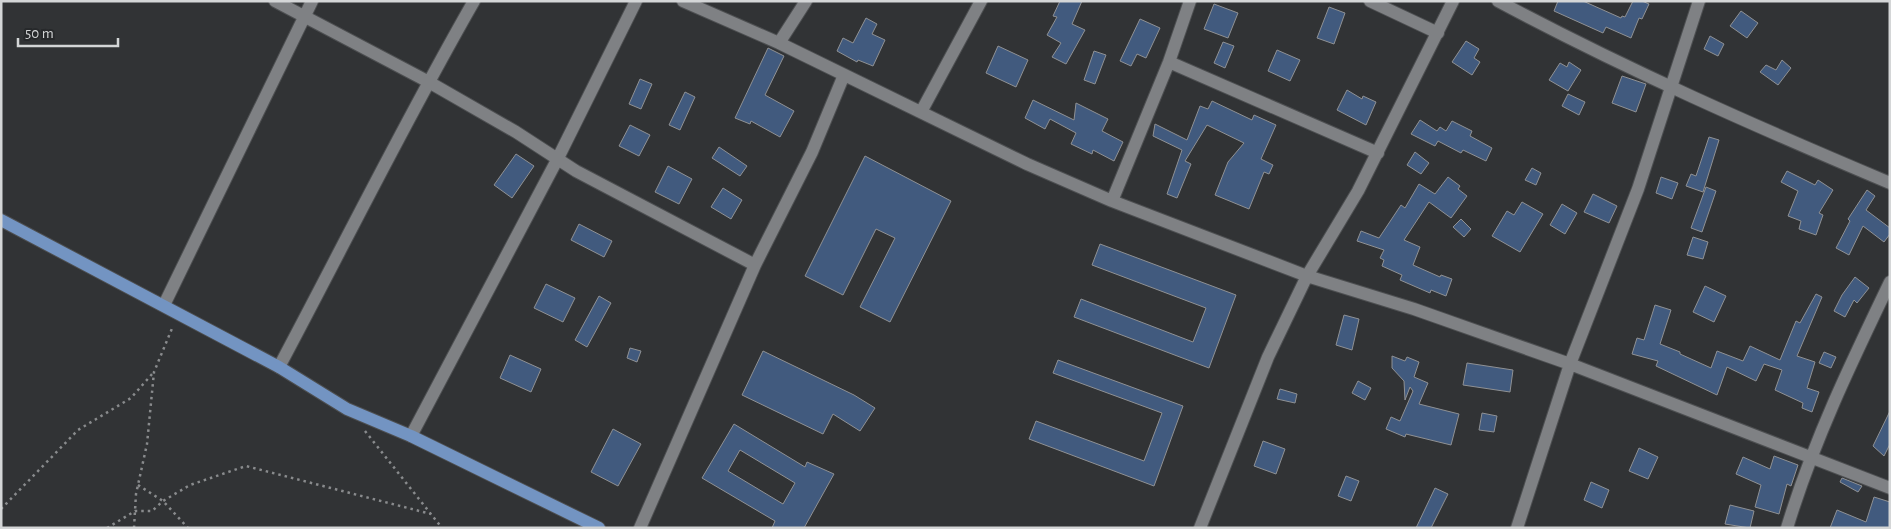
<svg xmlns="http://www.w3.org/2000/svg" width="1891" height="529" viewBox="0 0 1891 529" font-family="'Alegreya Sans',sans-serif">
	<rect width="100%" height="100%" fill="#313335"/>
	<path fill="#415a7e" stroke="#8f9194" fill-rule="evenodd" d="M1060 1H1082L1072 24 1085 30 1066 64 1052 57 1061 43 1047 35 1057 17 1053 16Z
		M1558 1H1583L1621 18 1622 16 1625 17 1633 1H1642L1649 4 1642 19 1639 18 1631 38 1606 27 1603 33 1554 11Z
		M1214 4 1238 13 1228 38 1204 29Z
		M1329 7 1345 13 1334 44 1317 38Z
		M1741 11 1758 23 1747 38 1730 26Z
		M866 18 877 24 872 34 885 40 873 66 858 60 857 62 837 51 843 38 853 43Z
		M1140 19 1160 28 1146 58 1137 54 1131 66 1120 61Z
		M1710 36 1724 44 1718 56 1704 49Z
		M1466 41 1479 49 1474 58 1480 62 1472 75 1452 62Z
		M1223 42 1234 46 1225 68 1214 63Z
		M998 46 1028 60 1016 87 986 73Z
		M768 48 784 56 765 95 794 111 780 137 751 121 750 124 735 118Z
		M1277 50 1300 60 1290 81 1268 71Z
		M1094 51 1106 55 1095 84 1084 80Z
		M1782 60 1791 68 1778 85 1760 72 1766 65 1776 70Z
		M1569 62 1581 70 1568 91 1549 80 1560 63 1567 67Z
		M1622 76 1646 84 1636 112 1612 103Z
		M640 79 652 84 641 109 629 104Z
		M1347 90 1362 99 1363 96 1376 102 1366 125 1337 110Z
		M685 92 695 97 680 130 669 125Z
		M1568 94 1585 102 1579 115 1562 106Z
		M1033 100 1074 120 1076 103 1108 119 1102 131 1123 142 1114 161 1093 150 1092 154 1071 144 1076 133 1050 119 1045 129 1025 118Z
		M1212 101 1252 120 1254 115 1276 125 1261 159 1273 165 1269 174 1264 172 1249 209 1215 195 1228 162 1244 143 1207 125 1185 161 1191 164 1177 198 1167 194 1182 150 1153 136 1155 124 1187 140 1200 106 1208 109Z
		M1420 120 1437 131 1440 127 1446 131 1452 121 1472 131 1470 136 1492 148 1486 161 1463 150 1461 153 1438 141 1435 146 1411 134Z
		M630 125 650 135 639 156 619 146Z
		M1709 137 1719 140 1703 192 1686 186 1691 174 1696 176Z
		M719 147 747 166 740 176 712 158Z
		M1415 152 1429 163 1421 174 1407 165Z
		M516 154 534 166 512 198 494 185Z
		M865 156 951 201 890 322 860 307 895 238 876 229 843 295 805 276Z
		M668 166 692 179 679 204 655 192Z
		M1532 168 1541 173 1536 185 1525 180Z
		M1787 171 1815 185 1818 180 1833 190 1819 213 1823 215 1816 235 1799 229 1801 221 1788 216 1798 191 1781 182Z
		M1448 177 1460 186 1458 189 1467 196 1451 218 1429 202 1404 240 1420 247 1413 265 1440 277 1441 275 1452 279 1446 296 1431 290 1430 293 1400 280 1402 275 1382 266 1384 260 1380 258 1384 250 1357 241 1361 231 1379 238 1401 205 1405 208 1419 184 1435 194Z
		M1661 177 1678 183 1672 199 1656 193Z
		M1706 187 1716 191 1702 232 1691 228Z
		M723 188 742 200 731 219 711 207Z
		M1867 190 1875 196 1866 210 1890 228V234L1884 242 1863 226 1849 255 1836 248 1850 221 1848 219Z
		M1593 194 1617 206 1609 223 1584 212Z
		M1522 202 1543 214 1520 252 1492 236 1507 211 1514 215Z
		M1562 204 1577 213 1565 234 1550 225Z
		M1461 219 1471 229 1464 237 1453 227Z
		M579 224 612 241 604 257 571 240Z
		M1693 237 1708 242 1703 259 1687 255Z
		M1100 244 1236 295 1209 368 1074 317 1081 299 1193 342 1206 308 1092 265Z
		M1855 277 1869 288 1857 303 1854 300 1845 317 1834 311 1842 295Z
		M546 284 575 298 563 322 534 308Z
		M1705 286 1726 296 1714 322 1693 312Z
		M1816 294 1822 297 1797 356 1815 362 1807 388 1819 392 1812 412 1802 408 1803 403 1775 390 1782 370 1764 364 1756 381 1727 367 1717 395 1656 366 1658 361 1632 354 1637 338 1644 340 1655 305 1671 310 1660 344 1680 352V354L1711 368 1717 351 1743 361 1750 346 1780 360 1796 321 1800 323Z
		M599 296 611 303 587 347 575 340Z
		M1344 315 1359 319 1352 350 1336 345Z
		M630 348 641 351 637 362 627 358Z
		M763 351 854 395 875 408 860 431 833 414 823 434 742 395Z
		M1824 352 1836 357 1831 368 1819 363Z
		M510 355 541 369 531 392 500 378Z
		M1392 356 1405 361 1407 357 1419 362 1414 377 1428 383 1419 404 1459 414 1451 445 1406 434 1405 437 1386 429 1391 417 1400 421 1413 391 1410 387 1405 400 1404 381 1392 368Z
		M1058 360 1183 406 1154 486 1029 439 1036 421 1144 461 1162 413 1053 373Z
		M1467 363 1513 370 1510 392 1463 385Z
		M1358 381 1371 388 1365 400 1352 393Z
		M1280 389 1297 394 1295 403 1277 399Z
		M1890 411V444L1884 456 1873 446Z
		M1482 413 1497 416 1494 432 1479 430Z
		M734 424 805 467 807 462 834 474 804 528H772L775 521 702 478ZM740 450 795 483 783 504 728 471Z
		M613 429 641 444 618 486 591 472Z
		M1263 441 1285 449 1276 474 1254 466Z
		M1639 448 1658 457 1648 479 1629 471Z
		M1774 456 1798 465 1791 486 1787 484 1779 514 1755 507 1761 485 1736 474 1743 457 1770 469Z
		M1346 476 1359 481 1351 501 1338 496Z
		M1842 478 1862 486 1858 492 1840 482Z
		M1591 482 1609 490 1602 508 1584 500Z
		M1435 488 1448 494 1431 528H1416Z
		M1874 497 1890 502V528H1830L1837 510 1866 522Z
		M1730 505 1754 511 1750 528 1725 524Z"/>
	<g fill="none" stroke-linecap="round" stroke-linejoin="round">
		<g stroke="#4d4f51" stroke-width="14">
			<path id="minor" d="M275 1 427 81 516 132 576 171 755 265
				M683 1 779 43 1027 164 1112 201 1307 276 1414 309 1570 364 1890 488
				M1370 1 1438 33
				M1498 1C1625 69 1757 127 1890 183
				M779 43 806 1
				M1169 62 1378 153
				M921 112 981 1
				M1112 201 1169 62 1190 1
				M164 305 312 1
				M279 367C344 245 405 121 474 1
				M411 436 557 160 636 1
				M640 528 755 265 812 152 844 75
				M1200 528 1268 357 1307 276 1358 191 1453 1
				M1517 528 1570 364 1638 189 1699 1
				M1787 528C1813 442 1851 363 1890 282"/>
		</g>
		<g stroke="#4d4f51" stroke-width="14">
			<path id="major" d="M1 220 279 367 347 409 411 436 599 528"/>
		</g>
		<path stroke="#898b8d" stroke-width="2.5" stroke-dasharray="2.5 4" stroke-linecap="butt" d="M365 431 442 528
			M138 485 163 501 188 528
			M1 509 78 430 131 398 153 373
			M107 528 135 511H152L163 501 190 485 246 466 431 514
			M134 528 136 494 147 444 154 372 173 326"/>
		<use href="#minor" stroke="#7f8184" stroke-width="12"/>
		<use href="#major" stroke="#7394c2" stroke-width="12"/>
	</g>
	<rect width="1891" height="529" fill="none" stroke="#d4d6d7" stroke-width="5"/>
	<path d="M18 38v8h100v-8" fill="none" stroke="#d4d6d7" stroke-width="2.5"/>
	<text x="25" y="38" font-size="15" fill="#d4d6d7" stroke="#27292b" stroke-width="4" paint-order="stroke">50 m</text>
</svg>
